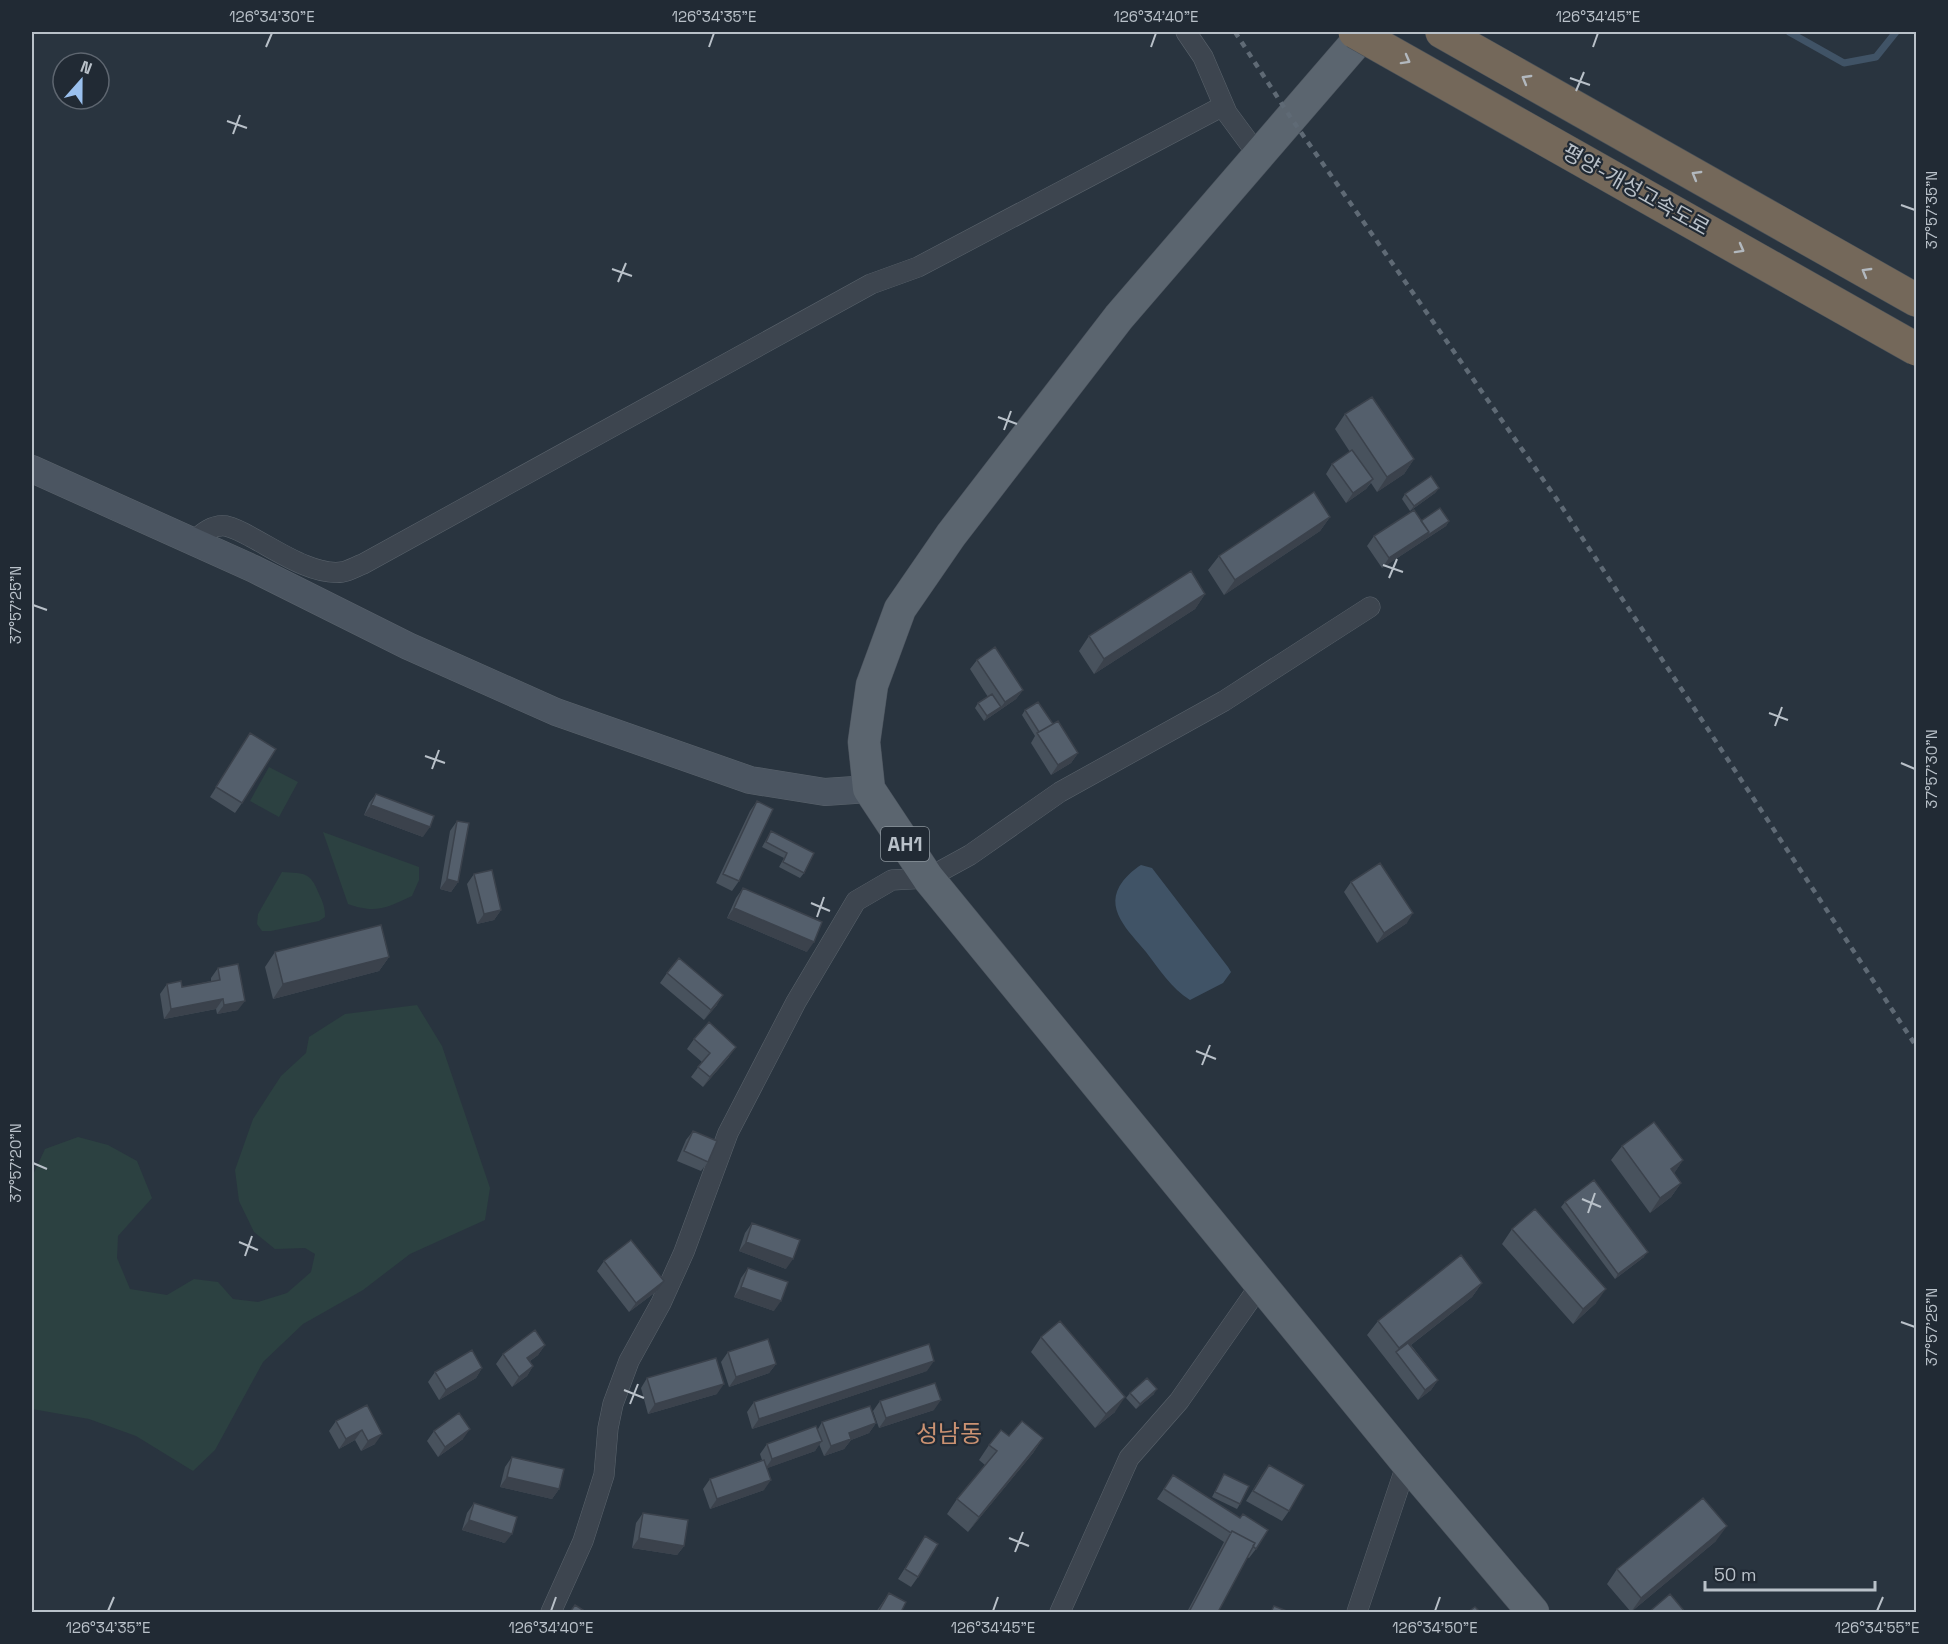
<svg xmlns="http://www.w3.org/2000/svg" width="1948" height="1644" viewBox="0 0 1948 1644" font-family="'Space Grotesk','Noto Sans KR',sans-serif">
	<rect width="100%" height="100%" fill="#29343f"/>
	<path fill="#2c4141" d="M269 767 298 782 279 817 250 801Z
		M323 832 419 867V880L412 896C386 908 376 914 348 904Z
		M282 872C305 874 310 871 319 894 323 902 325 908 325 917L319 921 271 931H262L257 924 258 914Z
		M417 1005 442 1046 490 1188 485 1220 410 1254 363 1290 303 1324 263 1362 215 1450 193 1471 136 1436 89 1419 32 1409V1177L45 1149 78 1137 108 1145 137 1161 152 1198 118 1236 117 1258 130 1289 167 1295 194 1279 218 1282 233 1299 258 1302 287 1293 311 1272 315 1254 305 1248 275 1249 254 1232 239 1201 235 1170 253 1119 281 1076 306 1053 309 1037 345 1014Z"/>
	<path fill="#405366" d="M1141 865 1152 868 1228 967 1231 972 1223 983 1190 1000C1171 988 1160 970 1146 952 1129 931 1102 908 1123 881 1129 874 1133 870 1141 865Z"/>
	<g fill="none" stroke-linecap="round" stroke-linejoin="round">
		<path stroke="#405366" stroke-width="7" d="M1789 32 1844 63 1876 57 1896 32"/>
		<g stroke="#5a636c" stroke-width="21">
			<path id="street" d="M1186 32 1203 57 1227 113 1258 155
				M193 542C202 533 213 524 226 526 234 528 244 533 251 537 276 550 313 576 342 572 349 571 357 566 363 564L871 284 918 267 1223 106
				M551 1612 583 1541 604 1475 608 1428 613 1404 629 1361 661 1303 684 1252 728 1133 796 1002 856 901 892 880 928 878 970 855 1060 792 1224 701 1370 607
				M1060 1612 1129 1458 1179 1401 1261 1284
				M1357 1612 1407 1463"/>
		</g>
		<g stroke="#5a636c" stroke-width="28">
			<path id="secondary" d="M32 469 254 569 408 646 556 712 750 780 825 792 869 789"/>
		</g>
		<g stroke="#49515b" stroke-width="33">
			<path id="primary" d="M1365 32 1119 317 951 535 900 609 872 685 864 742 869 789 928 878 1407 1463 1533 1612"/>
		</g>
		<g stroke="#475059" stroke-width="34">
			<path id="highway" d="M1442 32 1916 300"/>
		</g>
		<use href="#street" stroke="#3d454f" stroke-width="20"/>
		<use href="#secondary" stroke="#4b5561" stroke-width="27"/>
		<use href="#primary" stroke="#5b656f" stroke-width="32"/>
		<use href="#highway" stroke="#74685a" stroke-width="33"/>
		<path stroke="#5f6a75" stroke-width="4.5" stroke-dasharray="6 6" stroke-linecap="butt" d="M1235 32 1291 118 1556 498 1916 1046"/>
		<g stroke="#475059" stroke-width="34" stroke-linecap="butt">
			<path id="highway-bridge" d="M1355 32 1916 349"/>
		</g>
		<use href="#highway-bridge" stroke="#74685a" stroke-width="33"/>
	</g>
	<path fill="#48525d" d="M1345 414 1414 459 1404 474 1377 492 1371 483 1366 489 1346 503 1326 474 1332 464 1350 452 1335 429Z
		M1439 488 1435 493 1410 511 1402 499 1405 494Z
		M1330 517 1320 531 1224 595 1208 570 1219 556Z
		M1421 521H1449L1446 526 1382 568 1367 546 1374 536Z
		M1205 594 1195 609 1094 674 1079 651 1089 636Z
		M977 660 1023 690 1016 699 984 721 975 708 978 703 988 697 970 669Z
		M1025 710 1078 753 1071 763 1051 775 1031 743 1035 736 1022 715Z
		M250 733 242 803 235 813 210 797Z
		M376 794 423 837 364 815 369 803Z
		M757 801 739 881 732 891 716 883 750 811Z
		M457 821 458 882 451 892 440 889 450 831Z
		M771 831 804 873 800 878 779 867 784 858 762 847Z
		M474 874 501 910 494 920 477 924 467 884Z
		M1351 882 1407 923 1377 943 1344 892Z
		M743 888 807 952 727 918 736 898Z
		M275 952 389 957 379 971 273 999 265 967Z
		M218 968 238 1010 217 1014 216 1009 164 1019 160 994 167 984 182 987 211 981V978Z
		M667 973 717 1005 704 1020 660 983Z
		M694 1039 729 1057 703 1087 691 1077 702 1062 687 1049Z
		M693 1131 708 1162 701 1171 677 1161 686 1140Z
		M1622 1146 1683 1160 1674 1173 1681 1183 1671 1197 1650 1213 1611 1160Z
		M1565 1202 1644 1257 1615 1279 1561 1207Z
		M752 1223 786 1269 739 1251 745 1233Z
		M1512 1229 1596 1303 1573 1324 1502 1244Z
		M604 1261 657 1291 629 1312 597 1271Z
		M748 1268 774 1311 734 1297 741 1278Z
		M1482 1283 1472 1297 1411 1345 1438 1380 1431 1390 1418 1400 1367 1335 1378 1321Z
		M1041 1337 1115 1412 1095 1428 1031 1352Z
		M545 1345 538 1355 530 1361 533 1366 527 1376 512 1387 496 1364 503 1354Z
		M728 1352 776 1364 769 1373 729 1387 721 1362Z
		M482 1368 476 1378 439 1400 428 1382 435 1372Z
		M927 1371 752 1429 747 1412 754 1402Z
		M647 1378 717 1394 648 1414 641 1388Z
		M1130 1393 1154 1394 1136 1409 1126 1398Z
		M880 1401 934 1410 879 1428 873 1411Z
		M367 1405 375 1444 361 1451 355 1440 339 1449 329 1431 336 1421Z
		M822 1422 876 1423 869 1433 851 1440 844 1449 824 1456 819 1444 815 1451 767 1468 764 1490 710 1509 703 1489 710 1479 762 1460 760 1454 767 1444 818 1429Z
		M434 1431 463 1439 438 1457 427 1441Z
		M1009 1436 1043 1438 1033 1453 968 1532 947 1514 957 1499 985 1465 979 1460 989 1445Z
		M512 1457 559 1489 552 1499 500 1487 505 1467Z
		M1269 1465 1289 1511 1282 1521 1246 1501 1262 1475Z
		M1224 1474 1240 1504 1237 1509 1212 1497Z
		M1173 1475 1256 1549 1249 1558 1247 1557 1218 1612H1187L1224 1542 1157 1499Z
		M474 1503 505 1543 462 1530 467 1513Z
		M643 1513 684 1546 677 1555 632 1548 636 1523Z
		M925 1536 918 1577 911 1587 898 1579Z
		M1716 1541 1631 1612 1607 1584 1617 1569Z
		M889 1593 901 1612H876Z"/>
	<path fill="#3b424c" d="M1414 459 1404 474 1377 492 1387 477Z
		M1373 479 1366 489 1346 503 1353 493Z
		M1439 488 1435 493 1410 511 1414 506Z
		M1330 517 1320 531 1224 595 1235 580Z
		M1449 521 1446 526 1382 568 1389 558 1429 532Z
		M1205 594 1195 609 1094 674 1104 659Z
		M1023 690 1016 699 984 721 987 716 1001 707 1005 702Z
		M1078 753 1071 763 1051 775 1058 765Z
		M371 805 430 827 423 837 364 815Z
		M447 879 458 882 451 892 440 889Z
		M734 908 814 942 807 952 727 918Z
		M501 910 494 920 477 924 484 914Z
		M1413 913 1407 923 1377 943 1384 933Z
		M389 957 379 971 273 999 283 984Z
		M723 995 717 1005 704 1020 711 1010Z
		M223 999 216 1009 164 1019 171 1009Z
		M245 1001 238 1010 217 1014 224 1005Z
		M736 1047 729 1057 703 1087 710 1077Z
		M1683 1160 1673 1175 1671 1169Z
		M1681 1183 1671 1197 1650 1213 1660 1198Z
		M746 1242 793 1259 786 1269 739 1251Z
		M1648 1252 1644 1257 1615 1279 1618 1274Z
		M664 1281 657 1291 629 1312 636 1303Z
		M1482 1283 1472 1297 1398 1355 1396 1352 1399 1348Z
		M741 1287 781 1301 774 1311 734 1297Z
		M1606 1289 1596 1303 1573 1324 1583 1309Z
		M545 1345 538 1355 520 1368 527 1358Z
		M934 1361 927 1371 752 1429 759 1419Z
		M776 1364 769 1373 729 1387 736 1377Z
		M533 1366 527 1376 512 1387 519 1377Z
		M482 1368 476 1378 439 1400 446 1390Z
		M1438 1380 1431 1390 1418 1400 1425 1390Z
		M724 1384 717 1394 648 1414 655 1404Z
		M1157 1389 1154 1394 1136 1409 1140 1404Z
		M1125 1397 1115 1412 1095 1428 1106 1414Z
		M941 1400 934 1410 879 1428 886 1418Z
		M876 1423 869 1433 851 1440 844 1449 824 1456 831 1446 849 1433Z
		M470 1429 463 1439 438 1457 445 1447Z
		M362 1430 355 1440 339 1449 346 1439Z
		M382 1434 375 1444 361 1451 368 1441Z
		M1043 1438 1033 1453 968 1532 979 1517Z
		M822 1441 815 1451 765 1469 772 1459Z
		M507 1477 559 1489 552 1499 500 1487Z
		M771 1480 764 1490 710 1509 717 1499Z
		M469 1520 512 1534 505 1543 462 1530Z
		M1727 1526 1716 1541 1631 1612 1641 1598Z
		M639 1538 684 1546 677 1555 632 1548Z"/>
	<path fill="#545f6c" stroke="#3b424c" stroke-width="1.5" d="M1372 397 1414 459 1387 477 1345 414Z
		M1352 450 1373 479 1353 493 1332 464Z
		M1431 476 1439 488 1414 506 1405 494Z
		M1314 492 1330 517 1235 580 1219 556Z
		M1440 508 1449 521 1425 537 1429 532 1421 521Z
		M1414 510 1429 532 1389 558 1374 536Z
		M1191 571 1205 594 1104 659 1089 636Z
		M995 647 1023 690 1005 702 977 660Z
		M992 694 1001 707 987 716 978 703Z
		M1038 702 1053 724 1039 732 1025 710Z
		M1058 721 1078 753 1058 765 1037 733Z
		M250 733 276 749 242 803 216 787Z
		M376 794 434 816 430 827 371 805Z
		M757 801 773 809 739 881 723 874Z
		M457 821 469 823 458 882 447 879Z
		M771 831 814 853 804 873 783 862 787 853 766 842Z
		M1380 863 1413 913 1384 933 1351 882Z
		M492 870 501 910 484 914 474 874Z
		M743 888 822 922 814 942 734 908Z
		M381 925 389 957 283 984 275 952Z
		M679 958 723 995 711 1010 667 973Z
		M238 964 245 1001 224 1005 223 999 171 1009 167 984 181 981 182 987 220 980 218 968Z
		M709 1022 736 1047 710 1077 698 1067 710 1053 694 1039Z
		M1654 1122 1683 1160 1671 1169 1681 1183 1660 1198 1622 1146Z
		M693 1131 717 1141 708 1162 684 1151Z
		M1594 1180 1648 1252 1618 1274 1565 1202Z
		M1535 1209 1606 1289 1583 1309 1512 1229Z
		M752 1223 800 1240 793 1259 746 1242Z
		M631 1240 664 1281 636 1303 604 1261Z
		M1461 1255 1482 1283 1399 1348 1378 1321Z
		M748 1268 788 1282 781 1301 741 1287Z
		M1060 1321 1125 1397 1106 1414 1041 1337Z
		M535 1330 545 1345 527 1358 533 1366 519 1377 503 1354Z
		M768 1339 776 1364 736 1377 728 1352Z
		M1408 1343 1438 1380 1425 1390 1396 1352Z
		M929 1344 934 1361 759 1419 754 1402Z
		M472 1350 482 1368 446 1390 435 1372Z
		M716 1358 724 1384 655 1404 647 1378Z
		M1147 1378 1157 1389 1140 1404 1130 1393Z
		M935 1383 941 1400 886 1418 880 1401Z
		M367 1405 382 1434 368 1441 362 1430 346 1439 336 1421Z
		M870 1406 876 1423 849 1433 851 1439 831 1446 822 1422Z
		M459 1413 470 1429 445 1447 434 1431Z
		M1022 1421 1043 1438 979 1517 957 1499 997 1451 989 1445 1001 1430 1009 1436Z
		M816 1426 822 1441 772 1459 767 1444Z
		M512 1457 564 1469 559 1489 507 1477Z
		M764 1460 771 1480 717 1499 710 1479Z
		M1269 1465 1304 1485 1289 1511 1253 1491Z
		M1224 1474 1249 1486 1240 1504 1215 1492Z
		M1173 1475 1240 1518 1243 1514 1268 1530 1256 1549 1253 1546 1255 1543 1232 1531 1231 1533 1164 1489Z
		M1703 1498 1727 1526 1641 1598 1617 1569Z
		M474 1503 517 1517 512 1534 469 1520Z
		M643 1513 688 1520 684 1546 639 1538Z
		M1232 1531 1255 1543 1218 1612H1189Z
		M925 1536 938 1544 918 1577 905 1569Z
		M889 1593 906 1602 901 1612H878Z
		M1670 1594 1685 1612H1649Z
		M575 1605 586 1612H570Z
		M1274 1606 1289 1612H1271Z
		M1475 1607 1480 1612H1468Z"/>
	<defs><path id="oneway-chevron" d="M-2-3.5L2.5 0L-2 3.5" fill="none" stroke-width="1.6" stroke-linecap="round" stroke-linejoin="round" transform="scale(1.5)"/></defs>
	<g stroke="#b2b8be">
		<use href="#oneway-chevron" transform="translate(1406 60) rotate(29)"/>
		<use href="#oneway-chevron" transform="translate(1526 79) rotate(-150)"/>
		<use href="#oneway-chevron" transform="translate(1696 175) rotate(-150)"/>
		<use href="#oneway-chevron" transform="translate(1740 249) rotate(29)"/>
		<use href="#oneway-chevron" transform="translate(1866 272) rotate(-150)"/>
	</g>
	<path fill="none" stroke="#b9c1c9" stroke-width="2" d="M266 47 272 33M709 47 714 33M1151 47 1156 33M1593 47 1598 33M1570 78 1590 85M1576 91 1584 72M227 121 247 128M233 134 240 115M1901 205 1915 210M612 269 632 276M618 282 626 263M998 417 1017 424M1004 430 1011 411M1383 565 1403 572M1389 578 1397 559M33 605 47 610M1769 713 1788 720M1775 726 1782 707M425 756 445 763M1901 763 1915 769M432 769 439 750M811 903 830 911M817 917 824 897M1196 1051 1216 1059M1202 1065 1210 1045M33 1163 47 1169M1582 1199 1601 1207M1588 1213 1595 1193M239 1242 258 1250M245 1256 252 1236M1901 1322 1915 1327M624 1390 644 1398M630 1404 638 1384M1009 1538 1029 1546M1015 1552 1023 1532M108 1611 114 1597M551 1611 556 1597M993 1611 998 1597M1435 1611 1440 1597M1877 1611 1883 1597"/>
	<g text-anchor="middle" stroke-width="4.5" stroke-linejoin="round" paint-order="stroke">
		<rect fill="#212a34" stroke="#8b949c" stroke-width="1.5" x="881" y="827" width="48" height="34" rx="4.5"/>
		<g font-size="20" font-weight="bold" fill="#b9c1c9">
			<text x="905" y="851">AH1</text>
		</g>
		<g font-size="21" fill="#b9c1c9" stroke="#212a34">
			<text transform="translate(1636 190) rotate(29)" y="7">평양-개성고속도로</text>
		</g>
		<g font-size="24" fill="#cb9272" stroke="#212a34">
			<text x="949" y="1442">성남동</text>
		</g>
	</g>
	<rect width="1948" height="1644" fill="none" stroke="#212a34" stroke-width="66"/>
	<g transform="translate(81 81) rotate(21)"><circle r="28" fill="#212a34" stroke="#5e6670" stroke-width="1.5"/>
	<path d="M0-4.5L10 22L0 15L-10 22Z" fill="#9ac0ee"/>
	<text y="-9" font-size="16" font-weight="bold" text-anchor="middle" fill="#b9c1c9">N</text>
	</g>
	<path d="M1705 1581v9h170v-9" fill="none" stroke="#b9c1c9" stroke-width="3"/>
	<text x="1714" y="1581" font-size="18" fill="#b9c1c9" stroke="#212a34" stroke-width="4.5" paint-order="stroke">50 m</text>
	<rect x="33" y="33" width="1882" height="1578" fill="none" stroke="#b9c1c9" stroke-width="2"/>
	<g font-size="15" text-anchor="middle" fill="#b9c1c9">
		<text x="272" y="22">126°34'30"E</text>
		<text x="714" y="22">126°34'35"E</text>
		<text x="1156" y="22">126°34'40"E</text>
		<text x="1598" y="22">126°34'45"E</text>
		<text transform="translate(1932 210) rotate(-90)" y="5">37°57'35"N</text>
		<text transform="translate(16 605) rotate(-90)" y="5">37°57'25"N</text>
		<text transform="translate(1932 769) rotate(-90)" y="5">37°57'30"N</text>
		<text transform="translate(16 1163) rotate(-90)" y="5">37°57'20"N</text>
		<text transform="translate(1932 1327) rotate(-90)" y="5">37°57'25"N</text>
		<text x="108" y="1633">126°34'35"E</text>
		<text x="551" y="1633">126°34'40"E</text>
		<text x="993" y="1633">126°34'45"E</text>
		<text x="1435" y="1633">126°34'50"E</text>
		<text x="1877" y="1633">126°34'55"E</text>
	</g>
</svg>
